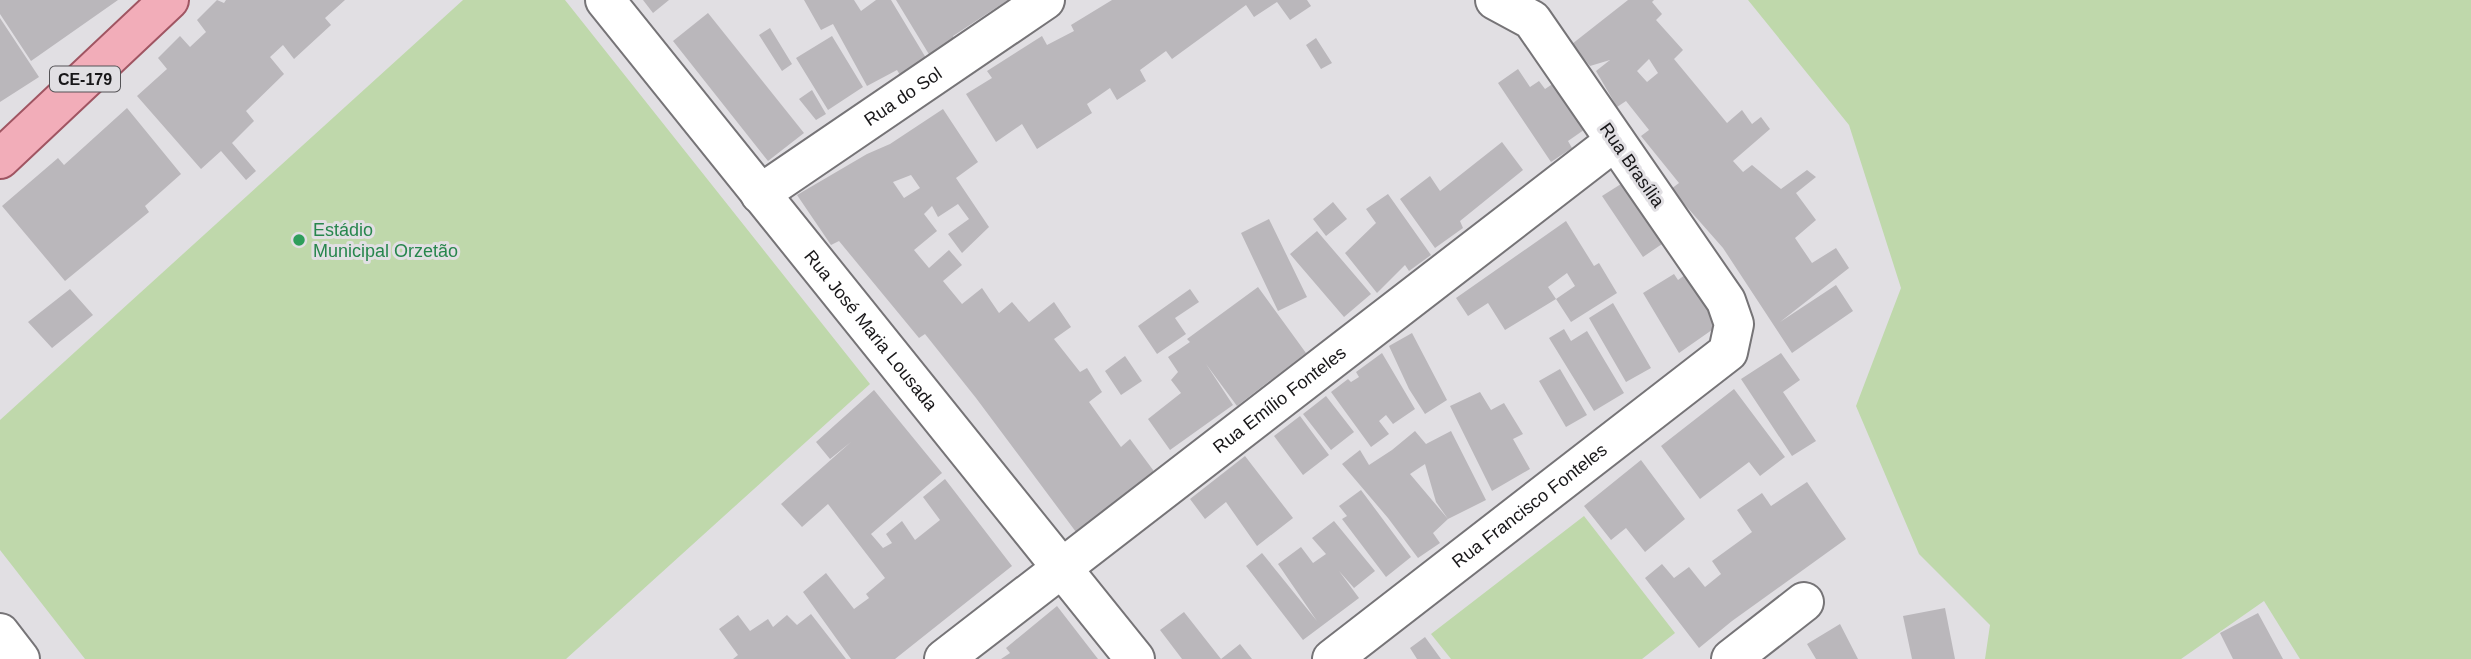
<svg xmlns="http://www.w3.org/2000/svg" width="2471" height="659" viewBox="0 0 2471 659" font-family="Helvetica,sans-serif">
	<rect width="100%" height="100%" fill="#e1dfe3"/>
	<path fill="#bfd8ab" d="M463 0H565L870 384 566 659H85L0 550V420Z
		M1748 0H2471V659H2300L2264 601 2181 659H1985L1990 625 1919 554 1856 406 1901 288 1849 125Z
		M1584 516 1675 633 1642 659H1451L1431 634Z"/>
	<path fill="#bab7bb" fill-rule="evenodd" d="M0 0H118L31 61 0 14Z
		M217 0 224 3 226 0H345L325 18 331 25 294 59 283 45 270 57 284 74 246 111 254 121 232 143 256 171 246 180 221 151 201 169 137 96 167 69 158 58 180 36 190 47 206 32 197 20Z
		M643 0H669L653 13Z
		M804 0H854L861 11 876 0H891L926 58 900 75 897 70 867 86 833 24 821 30Z
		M896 0H1008L953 36 955 40 930 56Z
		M1112 0H1307L1311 6 1290 20 1277 2 1254 17 1246 5 1172 59 1166 51 1140 70 1146 81 1117 100 1110 88 1087 104 1092 113 1037 149 1022 124 996 142 966 94 992 78 987 71 1042 36 1047 45 1074 31 1071 25Z
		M1628 0H1654L1652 2 1662 14 1656 20 1683 50 1674 59 1727 123 1742 110 1752 124 1761 117 1770 129 1733 161 1743 172 1752 165 1781 189 1807 170 1816 177 1796 193 1816 220 1795 238 1812 263 1836 248 1849 268 1780 322 1836 285 1853 311 1792 353 1723 248 1671 189 1679 183 1641 136 1649 130 1626 101 1617 107 1596 71 1610 60 1590 66 1572 44ZM1649 59 1658 73 1647 82 1637 71Z
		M708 13 804 133 768 161 673 41Z
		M0 18 39 77 0 102Z
		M770 28 792 64 782 71 759 35Z
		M832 36 863 87 828 110 796 58Z
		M1316 38 1332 63 1321 69 1306 45Z
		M1518 69 1530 87 1539 81 1545 89 1560 79 1591 125 1568 141 1572 148 1551 162 1498 83Z
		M812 90 826 114 816 120 799 99Z
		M127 108 181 174 145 206 149 212 65 281 2 206 58 158 64 165Z
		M943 109 978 162 956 178 989 227 962 253 948 234 969 219 958 204 938 217 932 206 924 214 937 231 914 250 929 268 949 250 962 265 943 281 962 304 982 288 999 313 1012 302 1029 322 1054 302 1071 327 1054 339 1080 372 1087 368 1102 392 1089 402 1121 447 1130 439 1156 474 1076 532 976 398 925 334 919 338 839 241 831 245 797 195 867 154 890 144ZM911 175 920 188 904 198 893 182Z
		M1502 142 1523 170 1460 221 1463 228 1435 248 1400 199 1430 176 1440 191Z
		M1621 184 1662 244 1643 257 1602 196Z
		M1388 194 1431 255 1409 271 1405 265 1377 293 1345 253 1376 223 1366 209Z
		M1333 202 1347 219 1326 236 1313 219Z
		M1269 219 1307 297 1278 311 1241 233Z
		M1566 221 1594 266 1599 263 1617 293 1571 322 1556 299 1575 286 1567 273 1548 287 1556 299 1505 330 1488 303 1468 316 1456 298Z
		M1317 231 1371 294 1344 317 1290 254Z
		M1674 274 1678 280 1685 275 1719 325 1679 353 1643 293Z
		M1258 287 1306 353 1237 406 1206 364 1233 405 1170 450 1148 419 1181 393 1171 380 1178 372 1168 357 1190 342 1187 339Z
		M70 289 93 315 52 348 28 322Z
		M1190 289 1199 302 1175 318 1186 334 1157 354 1138 326Z
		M1613 303 1651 368 1626 382 1589 318Z
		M1564 329 1571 341 1587 331 1624 393 1594 411 1549 338Z
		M1412 333 1447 400 1425 414 1409 389 1389 346Z
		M1382 353 1415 409 1393 424 1386 415 1379 421 1389 434 1371 447 1331 392 1348 379 1351 382 1359 377 1356 372Z
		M1781 353 1800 380 1783 392 1816 441 1792 456 1741 379Z
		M1125 356 1142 381 1121 395 1105 371Z
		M1560 369 1587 415 1566 427 1539 381Z
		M1734 389 1785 457 1760 476 1749 462 1700 499 1661 446Z
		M874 390 942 473 871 534 883 548 892 543 886 534 902 521 915 540 940 520 923 497 945 479 1012 566 895 659H851L803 592 826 573 854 609 869 598 866 594 885 578 828 504 802 527 781 504 851 442 830 459 816 442Z
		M1480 392 1491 410 1504 403 1523 434 1513 439 1530 469 1492 491 1450 406Z
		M1326 396 1354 432 1331 450 1303 414Z
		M1300 416 1329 455 1303 475 1274 436Z
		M1415 431 1426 444 1451 431 1486 500 1448 519 1433 533 1440 543 1418 558 1388 518 1342 464 1360 450 1369 465 1392 450ZM1425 464 1436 502 1448 519 1410 474Z
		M1245 456 1293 518 1257 546 1226 502 1205 519 1190 499Z
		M1641 460 1685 519 1645 552 1626 528 1611 540 1584 506Z
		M1807 482 1846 539 1732 621 1699 648 1645 578 1662 564 1674 578 1689 567 1705 587 1721 574 1712 561 1752 532 1737 510 1762 493 1771 506Z
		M1361 490 1411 557 1386 577 1342 519 1347 516 1339 506Z
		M1334 521 1375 571 1354 588 1339 571 1359 598 1303 640 1246 566 1262 553 1317 621 1278 564 1301 547 1313 563 1326 554 1312 538Z
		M1057 606 1098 659H1001L1010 653 1006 648Z
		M1945 608 1955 659H1912L1903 616Z
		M1184 612 1221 659H1182L1160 630Z
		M2258 613 2283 659H2233L2220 633Z
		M811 614 846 659H733L738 655 719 629 738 615 750 631 768 619 773 627 787 615 797 625Z
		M1840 624 1858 659H1816L1807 644Z
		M1425 637 1441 659H1417L1410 648Z
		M1240 644 1252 659H1221Z"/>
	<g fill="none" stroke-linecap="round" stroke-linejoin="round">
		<g stroke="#767477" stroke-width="42">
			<g id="minor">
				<path id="s1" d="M605 0 1135 659"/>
				<path id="s2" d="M760 194 1045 0"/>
				<path d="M0 633 20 659"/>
				<path id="s3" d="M944 659 1615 141"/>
				<path id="s4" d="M1332 659 1728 352 1734 324 1726 301 1532 20 1495 0"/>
				<path d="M1731 659 1804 602"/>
			</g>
		</g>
		<g stroke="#a05562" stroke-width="42">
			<path id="major" d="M0 159 169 0"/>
		</g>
		<use href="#minor" stroke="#fff" stroke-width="38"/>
		<use href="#major" stroke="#f2adb9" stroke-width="38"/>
	</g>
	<circle fill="#2e9e5b" stroke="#e1dfe3" stroke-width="2.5" cx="299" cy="240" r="7"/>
	<g text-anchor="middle" stroke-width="6" stroke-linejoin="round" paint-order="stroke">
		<rect fill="#e1dfe3" stroke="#545356" stroke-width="2" x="50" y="66.5" width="70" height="25" rx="5"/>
		<g font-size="16" font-weight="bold" fill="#181719">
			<text x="85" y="85">CE-179</text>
		</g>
		<g font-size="18" fill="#181719" stroke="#e1dfe3">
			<text dy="6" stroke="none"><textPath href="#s2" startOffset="173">Rua do Sol</textPath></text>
			<text transform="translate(1632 165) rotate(55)" y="6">Rua Brasília</text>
			<text dy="6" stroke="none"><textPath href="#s1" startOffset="424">Rua José Maria Lousada</textPath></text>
			<text dy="6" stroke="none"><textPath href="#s3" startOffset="424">Rua Emílio Fonteles</textPath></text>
			<text dy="6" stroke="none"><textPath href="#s4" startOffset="250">Rua Francisco Fonteles</textPath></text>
		</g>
		<g font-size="18" fill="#27864d" stroke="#e1dfe3" text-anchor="start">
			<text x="313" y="236">Estádio<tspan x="313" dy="21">Municipal Orzetão</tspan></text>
		</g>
	</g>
</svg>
